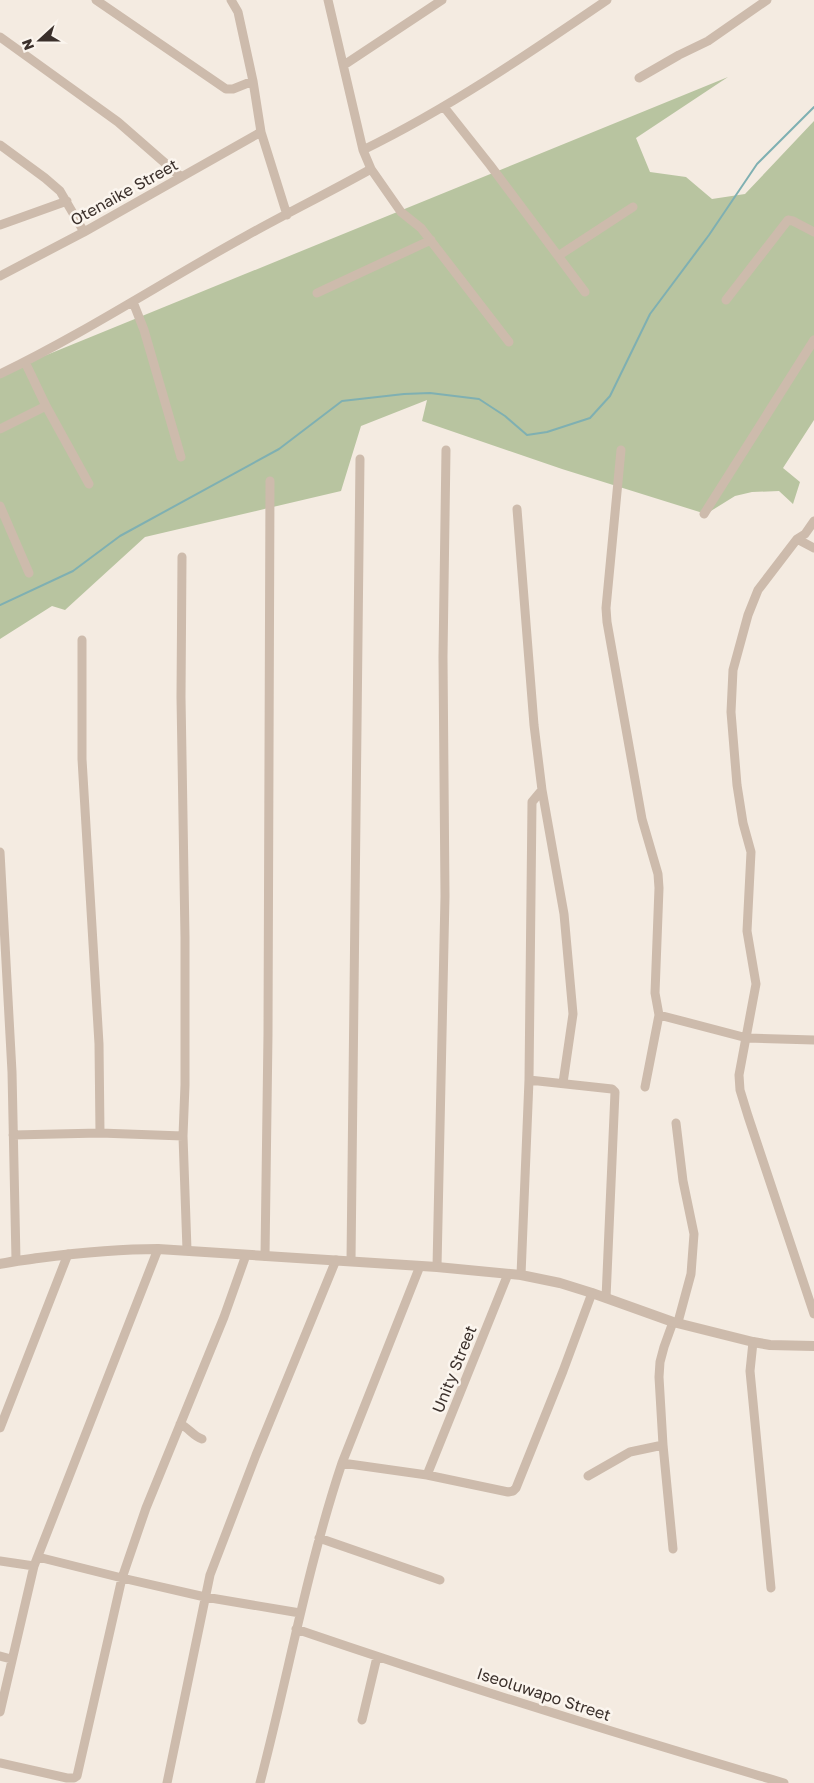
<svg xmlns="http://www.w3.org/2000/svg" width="814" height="1783" viewBox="0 0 814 1783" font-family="'Golos Text',sans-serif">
	<rect width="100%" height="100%" fill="#f4ebe1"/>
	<path fill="#b8c4a0" d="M728 77 636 138 650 172 686 177 712 199 745 194 814 121V420L783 468 800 482 793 504 779 491 752 492 735 496 706 514 562 469 422 421 427 400 361 426 341 491 145 537 65 610 52 606 0 639V374Z"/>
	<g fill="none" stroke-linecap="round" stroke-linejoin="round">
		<path stroke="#7fb0b2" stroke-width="2" d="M0 605 73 571 120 536 279 449 342 401 404 394 430 393 479 399 505 416 527 435 547 432 590 418 610 396 650 314 709 235 757 164 814 107"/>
		<path stroke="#cdbbac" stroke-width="9" d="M96 0 226 89H233L253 81
			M231 0 238 12 253 81 261 132 287 215
			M328 0 363 150 371 169 401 212 421 228 509 342
			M0 37 118 122 181 177
			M344 65 442 0
			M639 78 679 55 708 41 767 0
			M444 107 490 165 585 292
			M0 145 45 178 60 191 84 232
			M363 150C449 108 528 54 607 0
			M0 225 67 201
			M558 256 633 207
			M0 276 84 232 261 132
			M317 293 431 240
			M726 300 788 220 793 221 814 232
			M133 302 144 330 181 457
			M25 362 46 406 89 484
			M0 374C85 333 164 281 246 236 287 213 330 192 371 169
			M0 429 46 406
			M621 450 606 608 607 622 642 819 658 874 659 888 655 993 659 1015 645 1087
			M0 506 29 573
			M517 509 534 725 542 790 564 914 573 1014 563 1083
			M704 514 814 340
			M814 521 805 534 797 539 758 590 748 615 733 670 731 712 737 785 743 823 751 852 747 931 756 984 739 1075 740 1090 748 1116 814 1314
			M797 539 814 548
			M182 557 181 697 185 937V1085L183 1136 187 1250
			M82 640V759L99 1044 100 1133
			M0 852 12 1072 16 1260
			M659 1015 747 1038 814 1040
			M529 1080 612 1089 615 1092 606 1298
			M676 1123 683 1181 694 1234 691 1274 678 1322
			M13 1135 100 1133 183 1136
			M265 1256 268 1034 270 481
			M351 1261 360 459
			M437 1267 445 896 443 657 446 450
			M521 1275 529 1080 532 802 542 790
			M753 1342 750 1371 771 1588
			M180 1424C189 1428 193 1436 202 1439
			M0 1428 68 1254
			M342 1463 427 1475 508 1492 513 1491 516 1488 563 1371 592 1293
			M427 1475 508 1274
			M588 1476 630 1452 663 1445
			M319 1538 440 1580
			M673 1549 663 1445 659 1377 660 1362 664 1347 673 1322
			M38 1557 122 1578 205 1597 300 1613
			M0 1561 34 1566
			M296 1629C457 1684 620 1735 784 1783
			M0 1656 11 1659
			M0 1712 34 1566 158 1249
			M362 1720 377 1657
			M0 1763 67 1778H74L77 1776 122 1578 146 1508 224 1317 246 1255
			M167 1783 210 1575 256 1455 336 1260
			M260 1783C288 1676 307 1568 342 1463L420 1266"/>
		<path stroke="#cdbbac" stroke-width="10" d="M0 1264C13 1261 25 1260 38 1258 78 1253 117 1249 158 1249L437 1267 521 1275 560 1283 592 1293 673 1322 753 1342 770 1345 814 1346"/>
	</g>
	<g text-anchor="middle" stroke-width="5" stroke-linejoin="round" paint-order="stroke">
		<g font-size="16" fill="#3b302b" stroke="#fbf5ee">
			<text transform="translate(124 192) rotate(-29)" y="6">Otenaike Street</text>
			<text transform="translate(454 1369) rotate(-68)" y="6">Unity Street</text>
			<text transform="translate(544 1694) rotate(18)" y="6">Iseoluwapo Street</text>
		</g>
	</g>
	<g transform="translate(40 40) rotate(249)" stroke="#fbf5ee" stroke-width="4" paint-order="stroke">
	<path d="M0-4L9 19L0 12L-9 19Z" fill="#3b302b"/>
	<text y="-8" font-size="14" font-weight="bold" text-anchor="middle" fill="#3b302b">N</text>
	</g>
</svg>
